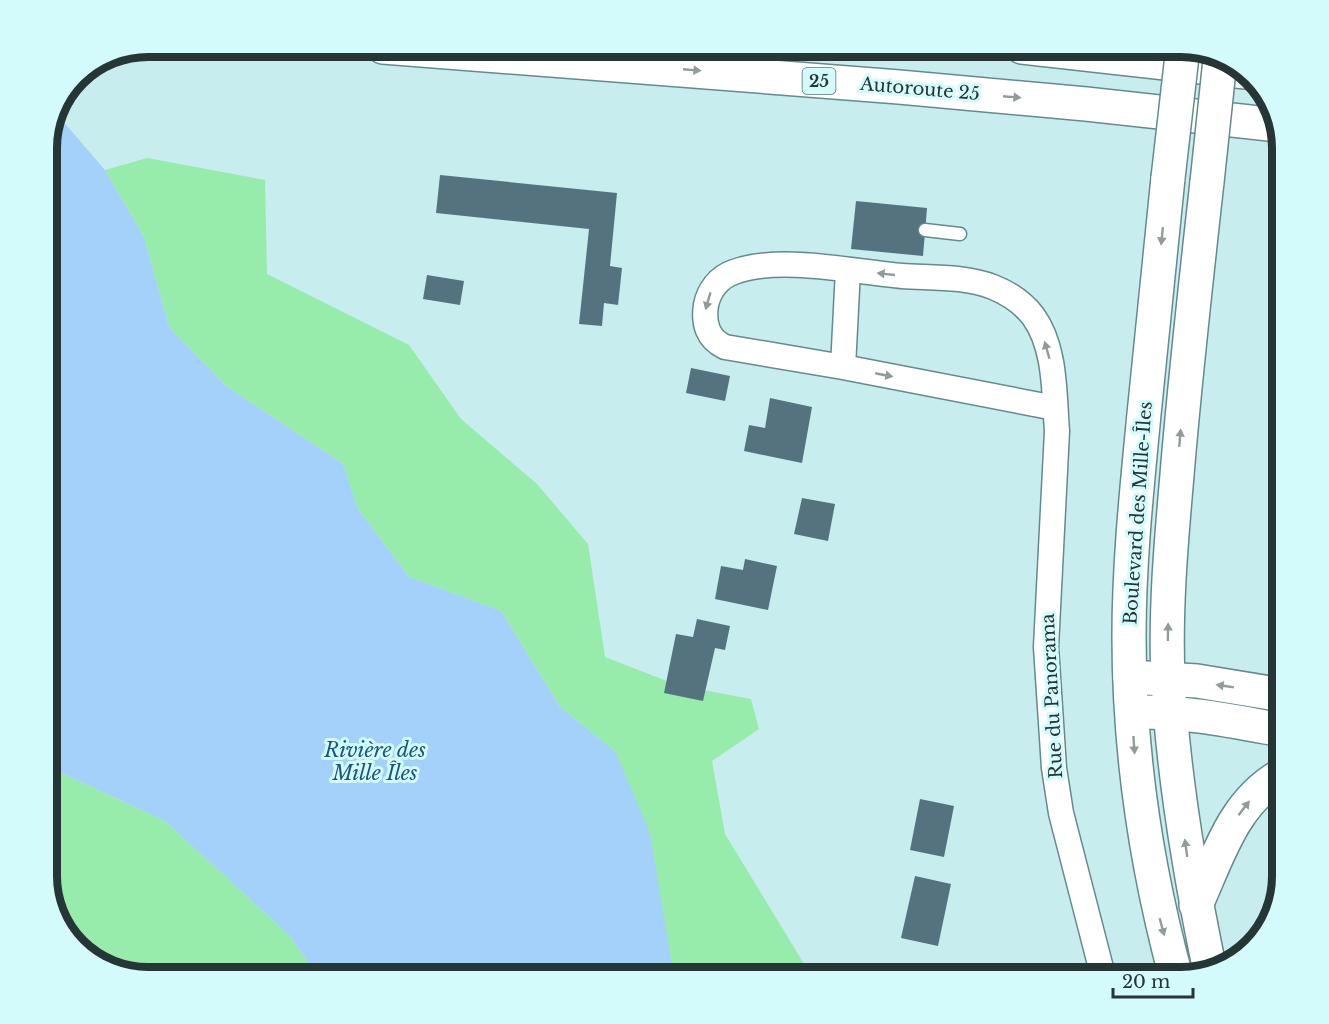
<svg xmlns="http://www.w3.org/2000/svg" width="1329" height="1024" viewBox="0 0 1329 1024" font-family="'Libre Baskerville',serif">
	<rect width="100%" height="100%" fill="#c7edef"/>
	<path fill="#97ebab" d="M147 158 265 180 267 274 409 345 461 419 537 484 588 544 605 657 677 685 751 699 759 729 712 761 725 834 812 977H674L615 751 560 707 501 611 409 577 358 509 343 464 226 386 169 327 144 237 105 170Z
		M47 766 165 821 289 935 318 977H148L86 956 57 921 47 882Z"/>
	<path fill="#a4d1fa" d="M55 112 105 170 144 237 169 327 226 386 343 464 358 509 409 577 501 611 560 707 615 751 650 833 674 977H318L289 935 165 821 47 766V141Z"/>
	<path fill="#54737f" d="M440 175 617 193 610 266 622 268 618 305 604 303 602 326 579 324 589 229 436 213Z
		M856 201 927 208 923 256 851 249Z
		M427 275 464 281 460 305 423 299Z
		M691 368 730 376 725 401 686 393Z
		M770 398 812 407 802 463 744 451 749 425 765 428Z
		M802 498 835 504 828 541 794 534Z
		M745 559 777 566 768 610 715 599 721 566 743 570Z
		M697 619 730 626 725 650 715 648 703 701 664 693 676 634 693 637Z
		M920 799 954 806 944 857 910 850Z
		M915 876 951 884 938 946 901 938Z"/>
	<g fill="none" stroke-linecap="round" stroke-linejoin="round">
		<g stroke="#668a8b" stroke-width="15">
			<path id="lane" d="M925 230 960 234"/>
		</g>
		<g stroke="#668a8b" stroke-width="27">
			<path id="street" d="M843 367 848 270
				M1055 408 843 367 725 347C708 339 703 324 706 305 709 290 719 277 734 272 778 255 855 272 902 276 931 278 965 276 993 287 1008 293 1023 303 1033 316 1056 347 1054 394 1057 431L1046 647 1054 768 1061 813 1101 968 1106 977"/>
		</g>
		<g stroke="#668a8b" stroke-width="36">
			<path id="secondary" d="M1168 178C1160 257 1152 335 1144 414 1137 487 1129 562 1129 636 1129 751 1146 866 1176 977
				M1207 182C1196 280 1185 378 1177 475 1171 543 1165 611 1168 679 1173 777 1190 875 1210 971"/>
		</g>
		<g stroke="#668a8b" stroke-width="36">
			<path id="highway" d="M383 47 899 87 1086 104 1277 125
				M1022 47 1246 72
				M1130 677 1197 681 1282 695
				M1132 712C1184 711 1232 721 1282 730
				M1196 905C1218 857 1233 802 1282 775"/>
		</g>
		<use href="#lane" stroke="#fff" stroke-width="12"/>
		<use href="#street" stroke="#fff" stroke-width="24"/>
		<use href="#secondary" stroke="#fff" stroke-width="33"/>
		<use href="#highway" stroke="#fff" stroke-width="33"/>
		<g stroke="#668a8b" stroke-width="36" stroke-linecap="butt">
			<path id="secondary-bridge" d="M1168 178 1183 47
				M1207 182 1220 60"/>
		</g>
		<use href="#secondary-bridge" stroke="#fff" stroke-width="33"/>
	</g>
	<defs><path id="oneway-solid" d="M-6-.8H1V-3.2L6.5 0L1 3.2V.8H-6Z" transform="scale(1.5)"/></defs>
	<g fill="#929a9a">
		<use href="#oneway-solid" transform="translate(692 70) rotate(5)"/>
		<use href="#oneway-solid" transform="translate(1012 97) rotate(5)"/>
		<use href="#oneway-solid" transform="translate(1162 236) rotate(96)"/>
		<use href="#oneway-solid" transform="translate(886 274) rotate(-174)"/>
		<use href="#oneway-solid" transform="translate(708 301) rotate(106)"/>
		<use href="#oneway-solid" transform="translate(1047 350) rotate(-106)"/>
		<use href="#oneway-solid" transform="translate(884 375) rotate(11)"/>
		<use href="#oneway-solid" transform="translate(1180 438) rotate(-85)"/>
		<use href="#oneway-solid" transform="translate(1168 632) rotate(-89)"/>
		<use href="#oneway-solid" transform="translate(1225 686) rotate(-171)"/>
		<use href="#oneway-solid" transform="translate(1134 745) rotate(86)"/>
		<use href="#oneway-solid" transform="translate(1244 808) rotate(-53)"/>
		<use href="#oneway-solid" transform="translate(1186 848) rotate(-98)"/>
		<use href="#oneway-solid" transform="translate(1162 927) rotate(75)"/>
	</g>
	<g text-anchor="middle" stroke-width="6" stroke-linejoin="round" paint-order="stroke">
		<rect fill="#d4fbfc" stroke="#5a7071" stroke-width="1.5" x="802.5" y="68" width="33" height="26" rx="4.5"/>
		<g font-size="16" font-weight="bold" fill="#263535">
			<text x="819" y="87">25</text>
		</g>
		<g font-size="18" fill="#263535" stroke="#d4fbfc">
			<text transform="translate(920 89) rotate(5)" y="6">Autoroute 25</text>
			<text transform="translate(1138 513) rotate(-86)" y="6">Boulevard des Mille-Îles</text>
			<text transform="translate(1052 696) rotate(-93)" y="6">Rue du Panorama</text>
		</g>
		<g font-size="20" font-style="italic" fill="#1c5481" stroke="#d4fbfc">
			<text x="375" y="757">Rivière des<tspan x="375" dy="23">Mille Îles</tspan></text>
		</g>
	</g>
	<path d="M0 0H1329V1024H0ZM148 57H1181A91 91 0 0 1 1272 148V876A91 91 0 0 1 1181 967H148A91 91 0 0 1 57 876V148A91 91 0 0 1 148 57Z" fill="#d4fbfc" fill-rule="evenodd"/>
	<path fill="none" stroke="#263535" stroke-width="8" d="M148 57H1181A91 91 0 0 1 1272 148V876A91 91 0 0 1 1181 967H148A91 91 0 0 1 57 876V148A91 91 0 0 1 148 57Z"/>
	<path d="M1113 988v9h80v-9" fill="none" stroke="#263535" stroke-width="3"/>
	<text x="1122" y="988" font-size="18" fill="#263535" stroke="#d4fbfc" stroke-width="4.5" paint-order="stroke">20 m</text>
</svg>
